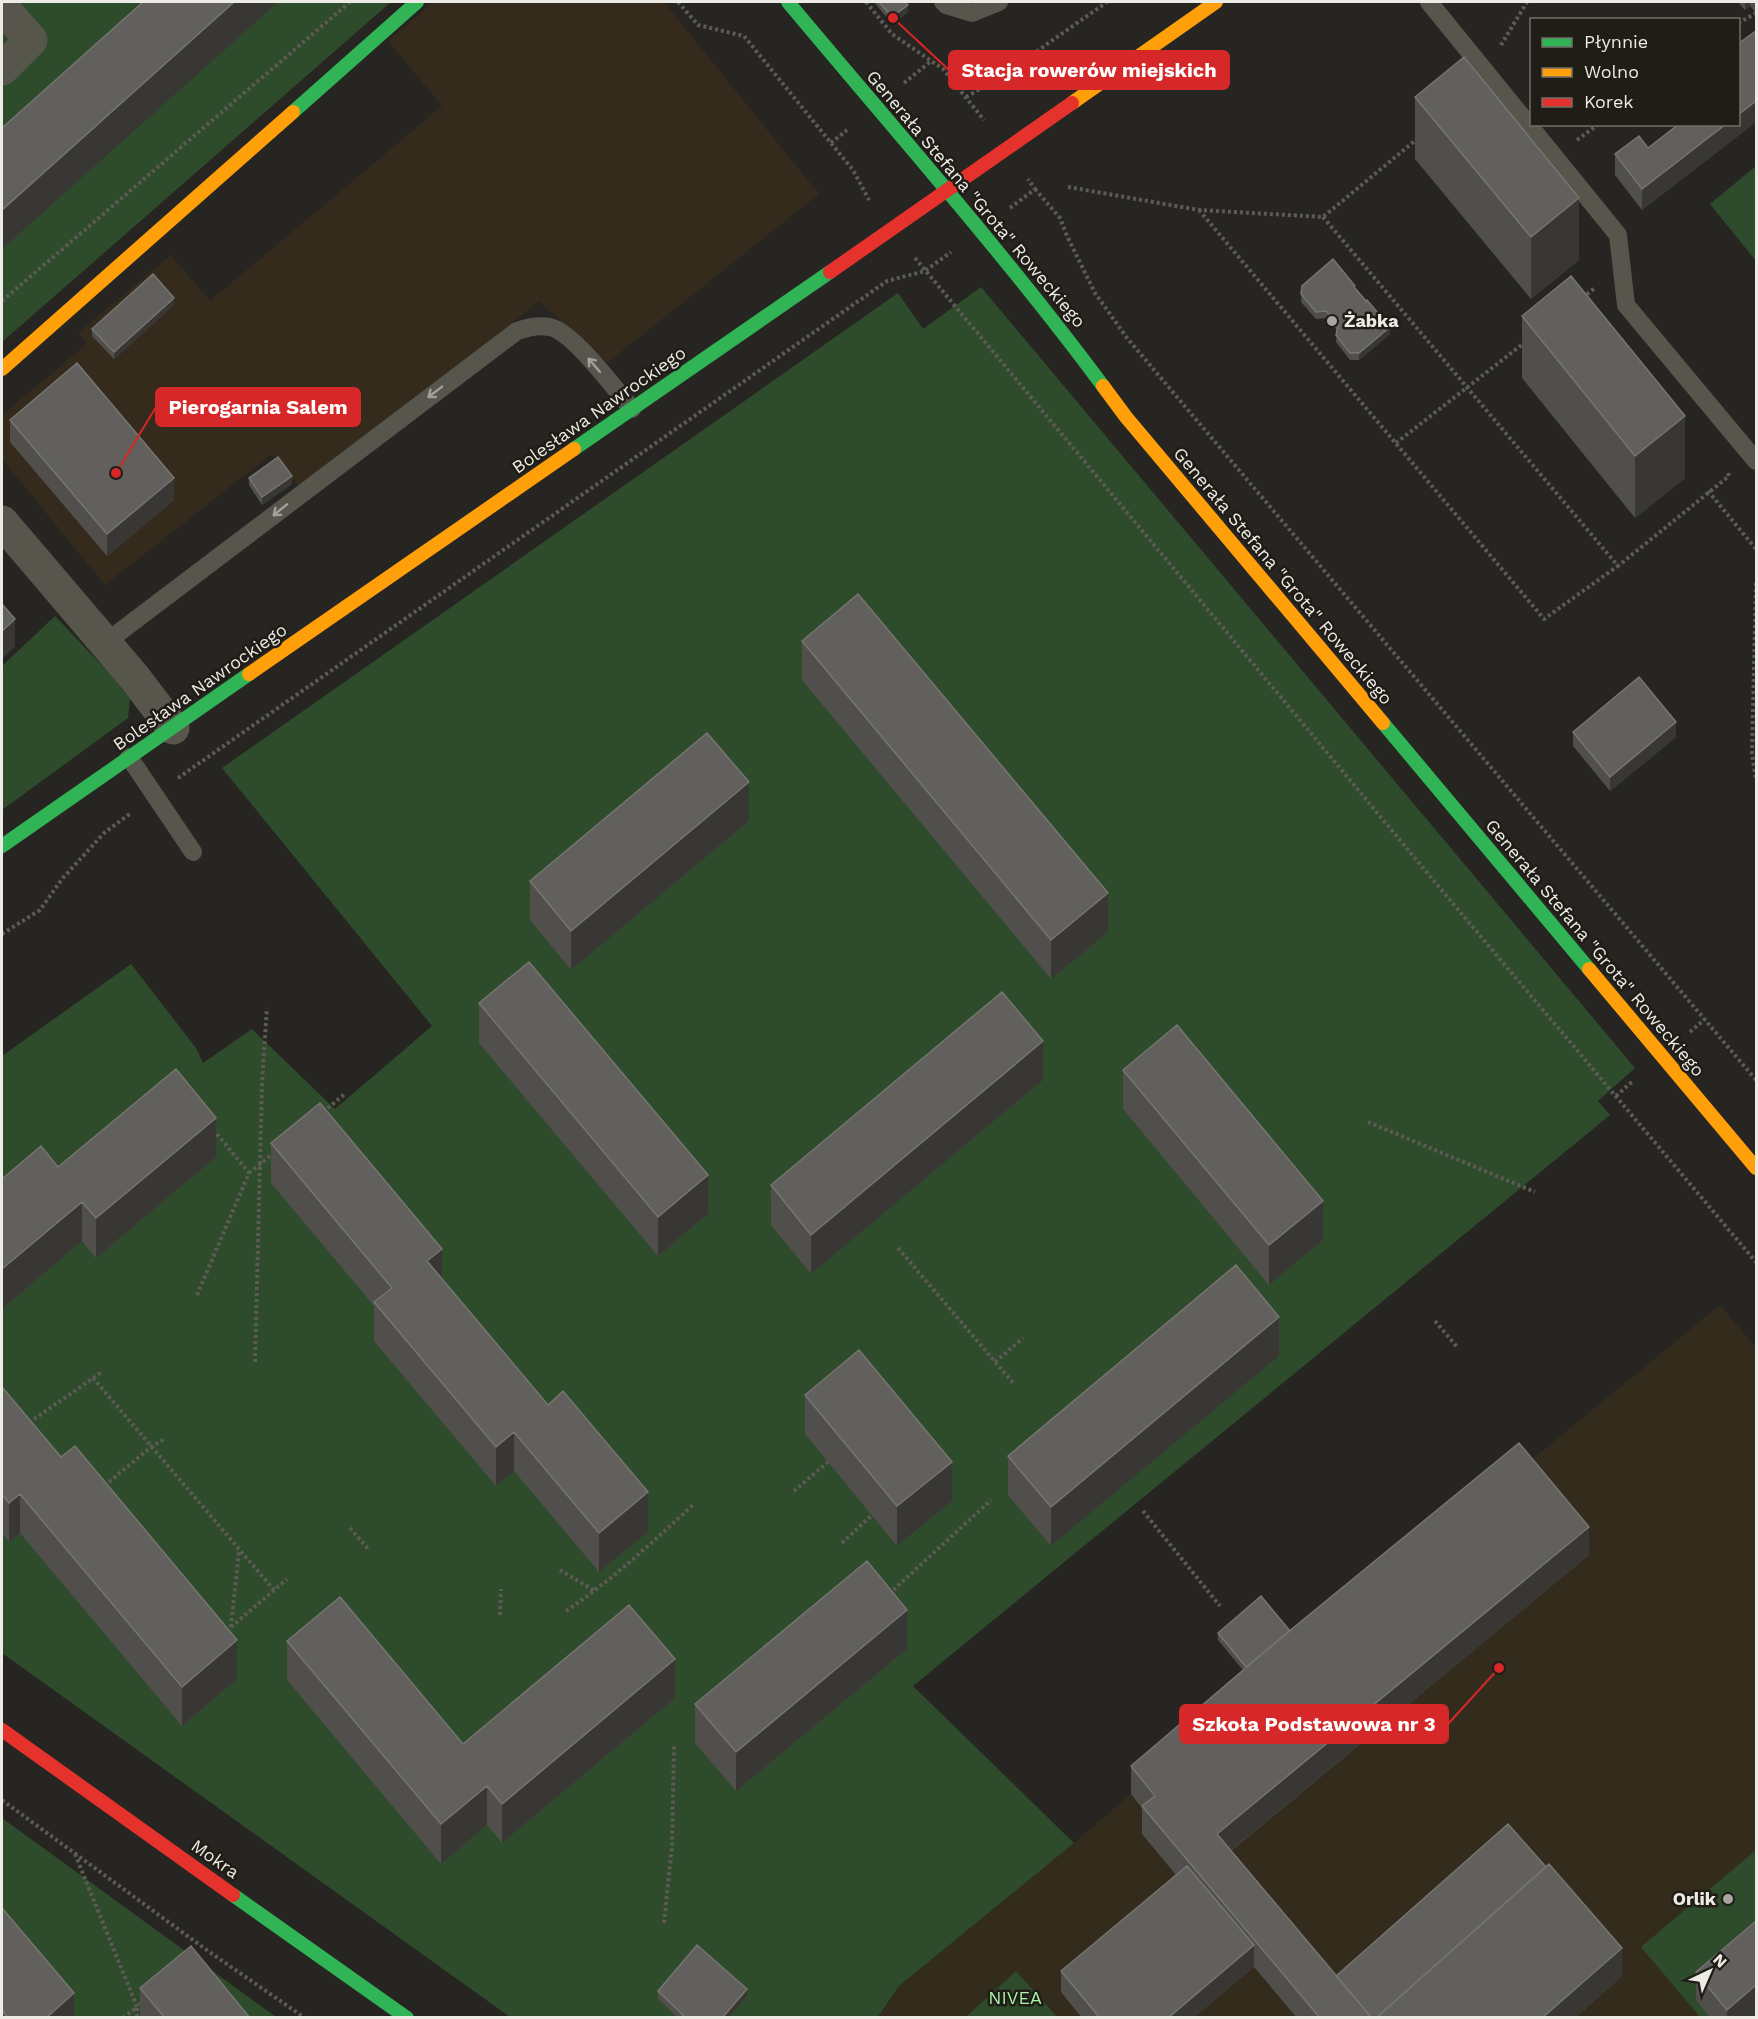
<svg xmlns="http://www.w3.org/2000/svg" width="1758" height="2019" viewBox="0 0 1758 2019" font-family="'Work Sans',sans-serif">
	<rect width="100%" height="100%" fill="#272522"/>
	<path fill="#342b1d" d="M434 2H664L819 194 607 363 539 301 305 494 272 454 105 585 2 459V415L87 344 78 333 171 255 210 301 442 106 388 41Z"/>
	<path fill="#332c1d" d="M1720 1305 1756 1348V2017L878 2018 899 1986 1074 1843 1256 1687 1216 1638 1259 1603 1300 1650Z"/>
	<path fill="#2e4b2c" d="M2 2H391L2 342Z
		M1756 166V261L1710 204Z
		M981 287 1635 1068 1598 1101 1610 1115 913 1686 1074 1843 899 1986 878 2017H510L2 1653V1056L131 964 196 1048 203 1063 252 1029 335 1109 432 1026 222 768 898 293 923 329Z
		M55 616 111 675 130 699 128 718 2 810V666Z
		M2 1818 276 2017H2Z
		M1756 1850V2017H1700L1641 1947Z
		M1016 1971 1057 2017H966Z"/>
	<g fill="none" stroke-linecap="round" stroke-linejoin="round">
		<path stroke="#5c5b55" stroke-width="4" stroke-dasharray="3 3" stroke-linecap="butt" d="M678 2 698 25 744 36 853 170 869 200
			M866 2 892 34 943 69 984 120
			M1738 23 1756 13
			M1501 45 1527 2
			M904 83 931 61
			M966 97 996 80 1107 2
			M1577 140 1599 124
			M831 143 847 130
			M1068 187 1199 210 1323 217 1417 139
			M1035 189 1060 218 1067 236 1095 293 1127 338 1756 1080
			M1010 208 1035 189 1028 179
			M1199 210 1544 619 1618 566
			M1323 217 1618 566 1729 476 1728 473
			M915 258 1444 893 1756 1262
			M1582 298 1595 288
			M2 301 350 2
			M1396 443 1524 343
			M1708 491 1756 549
			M1756 583 1752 754 1756 780
			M178 778 887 281 925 271 951 252
			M2 934 40 910 62 879 104 833 131 813
			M1690 1032 1705 1019
			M1616 1096 1634 1080
			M323 1112 346 1093
			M1368 1122 1535 1192
			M249 1173 274 1153
			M898 1248 1014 1384
			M197 1295 249 1173 213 1129
			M1435 1321 1458 1348
			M255 1362 262 1082 267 1008
			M995 1362 1023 1338
			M93 1378 274 1590
			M34 1419 102 1372
			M109 1482 151 1447 166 1438
			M794 1491 828 1462
			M1143 1511 1220 1606
			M350 1528 369 1550
			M842 1543 872 1515
			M560 1570 595 1591
			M889 1594 991 1500
			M566 1611C612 1580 653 1542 694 1504
			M500 1615 501 1589
			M231 1627 239 1551
			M231 1627 287 1579
			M2 1800 208 1951 305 2018
			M75 1854 137 2007 143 2002
			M664 1923 672 1846 674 1746
			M137 2008V2018
			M123 2018 137 2007"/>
		<path stroke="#56564d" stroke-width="18" d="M943 2 946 5 972 13 999 2
			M1429 2 1618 235 1626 305 1756 461
			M105 643 517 331C529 327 538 325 550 327 573 332 615 389 632 409
			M129 757 193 852"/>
		<path stroke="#56564d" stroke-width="33" d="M2 7 31 40 2 69
			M2 522 134 677 173 728"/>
		<path stroke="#30b455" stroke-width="14" d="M788 2C894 129 1004 253 1103 386
			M293 112 417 2
			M574 449 830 272
			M1383 723 1589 969
			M2 846 249 674
			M233 1895 407 2018"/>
		<path stroke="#ff9f0a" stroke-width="14" d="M1072 103 1216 2
			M2 369 293 112
			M1103 386 1126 417 1383 723
			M249 674 574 449
			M1589 969 1756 1168"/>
		<path stroke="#e5322d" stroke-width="14" d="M830 272 1072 103
			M2 1730 233 1895"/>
	</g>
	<path fill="#504f4c" d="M874 2H905L908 12 892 24Z
		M1738 2H1756V10L1755 12 1750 6 1745 10Z
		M1756 31V122L1642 210 1615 175V154L1648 148 1738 124Z
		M1415 97 1579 260 1531 299 1415 159Z
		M1302 286 1355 289 1390 334 1359 360H1350L1336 342 1337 330 1326 318 1316 319 1301 302Z
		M174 305 114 359 92 336V329Z
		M1522 316 1685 478 1635 518 1522 378Z
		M10 420 174 500 107 556 10 442Z
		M249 478 292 484 262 505 249 485Z
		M802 641 1108 932 1051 979 802 680Z
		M1573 732 1676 737 1610 791 1573 746Z
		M749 821 571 970 530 920V881Z
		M479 1003 708 1214 658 1256 479 1043Z
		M1123 1070 1323 1240 1269 1285 1123 1109Z
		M1043 1080 811 1274 771 1225V1185Z
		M271 1143 442 1278 648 1532 599 1572 514 1471 496 1486 374 1341V1306L271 1183Z
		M216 1157 96 1258 82 1241 2 1309V1179L58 1167Z
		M1279 1356 1051 1546 1008 1495V1456Z
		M2 1387 237 1679 182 1726 20 1533 9 1542 2 1533Z
		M805 1395 952 1501 897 1546 805 1434Z
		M1589 1555 1231 1851 1336 1976H1622L1575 2018H1297L1254 1967 1193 2018H1082L1061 1992V1971L1176 1875 1142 1834V1808L1131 1794V1766L1243 1670 1218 1640V1633L1290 1631Z
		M287 1641 463 1744 675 1698 502 1843 487 1825 441 1864 287 1680Z
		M907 1649 736 1791 695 1743V1704Z
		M2 1908 74 2018H2Z
		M1696 1972 1756 2013 1751 2018H1710L1696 2000Z
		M140 1988 250 2018H140Z
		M658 1991 747 1996 729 2018H678L658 1999Z"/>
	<path fill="#383734" d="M234 2H278L2 249V210Z
		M1745 2H1750V6L1745 10Z
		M1755 2H1756V10L1755 12Z
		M908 5V12L892 24V17Z
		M1756 101V122L1642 210V189L1726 124H1738V115Z
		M1579 198V260L1531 299V237Z
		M174 298V305L114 359V352Z
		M1390 327V334L1359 360V353Z
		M1685 416V478L1635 518V456Z
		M292 476V484L262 505V497Z
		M174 478V500L107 556V534Z
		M15 619V647L2 659V631Z
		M1676 722V737L1610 791V777Z
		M749 782V821L571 970V931Z
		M1108 893V932L1051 979V940Z
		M1043 1041V1080L811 1274V1235Z
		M216 1118V1157L96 1258V1218Z
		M708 1175V1214L658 1256V1217Z
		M1323 1201V1240L1269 1285V1245Z
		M82 1202V1241L2 1309V1269Z
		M442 1249V1288L427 1261Z
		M1279 1317V1356L1051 1546V1507Z
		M514 1432V1471L496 1486V1447Z
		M952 1462V1501L897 1546V1506Z
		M648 1492V1532L599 1572V1533Z
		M20 1494V1533L9 1542V1503Z
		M1589 1527V1555L1217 1862V1834Z
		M907 1610V1649L736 1791V1752Z
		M237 1640V1679L182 1726V1687Z
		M675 1659V1698L502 1843V1804Z
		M487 1786V1825L441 1864V1824Z
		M1254 1945V1967L1193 2018H1168Z
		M1622 1948V1976L1575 2018H1542Z
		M1756 1985V2013L1751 2018H1727V2010Z
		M747 1989V1996L729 2018H722Z
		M74 1993V2018H46Z"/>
	<path fill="#61605c" stroke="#777572" stroke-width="1.5" d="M143 2H234L2 210V128Z
		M879 2H905L908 5 892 17Z
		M1756 31V101L1738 115V44Z
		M1464 57 1579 198 1531 237 1415 97Z
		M1679 124H1726L1642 189 1615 154 1639 136 1648 148Z
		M1333 259 1355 286 1354 287 1366 301 1367 300 1390 327 1359 353H1350L1336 335 1338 325 1326 311 1316 312 1301 294 1302 286Z
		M153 274 174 298 114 352 92 329Z
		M1571 276 1685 416 1635 456 1522 316Z
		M77 363 174 478 107 534 10 420Z
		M278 457 292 476 262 497 249 478Z
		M858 594 1108 893 1051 940 802 641Z
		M2 604 15 619 2 631Z
		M1639 677 1676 722 1610 777 1573 732Z
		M707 733 749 782 571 931 530 881Z
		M529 962 708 1175 658 1217 479 1003Z
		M1002 992 1043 1041 811 1235 771 1185Z
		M1177 1025 1323 1201 1269 1245 1123 1070Z
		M176 1069 216 1118 96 1218 82 1202 2 1269V1179L41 1146 58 1167Z
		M320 1103 442 1249 427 1261 548 1405 563 1391 648 1492 599 1533 514 1432 496 1447 374 1302 392 1288 271 1143Z
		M1236 1265 1279 1317 1051 1507 1008 1456Z
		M859 1350 952 1462 897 1506 805 1395Z
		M2 1387 61 1457 75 1446 237 1640 182 1687 20 1494 9 1503 2 1494Z
		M1519 1443 1589 1527 1217 1834 1372 2018H1320L1142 1806 1155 1796 1131 1766 1276 1642Z
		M867 1561 907 1610 736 1752 695 1704Z
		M1261 1596 1290 1631 1246 1667 1218 1633Z
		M340 1597 463 1744 629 1605 675 1659 502 1804 487 1786 441 1824 287 1641Z
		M1508 1824 1546 1867 1376 2018H1372L1336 1976Z
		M1549 1864 1622 1948 1542 2018H1376Z
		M1187 1866 1254 1945 1168 2018H1100L1061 1971Z
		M2 1908 74 1993 46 2018H8L2 2010Z
		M1756 1921V1985L1727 2010 1696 1972Z
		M697 1945 747 1989 722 2018H686L658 1991Z
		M191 1946 250 2018H165L140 1988Z"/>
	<defs><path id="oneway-shaft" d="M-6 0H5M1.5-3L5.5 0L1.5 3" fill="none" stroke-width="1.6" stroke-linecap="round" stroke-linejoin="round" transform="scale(1.5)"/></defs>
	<g stroke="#a2a09a">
		<use href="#oneway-shaft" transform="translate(594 365) rotate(-131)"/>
		<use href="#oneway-shaft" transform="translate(435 392) rotate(143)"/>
		<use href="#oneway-shaft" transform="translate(280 510) rotate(141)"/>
	</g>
	<g fill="#a8a6a1" stroke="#201c16" stroke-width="2">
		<circle cx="1332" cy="321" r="6"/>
		<circle cx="1728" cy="1899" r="6"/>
	</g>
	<g text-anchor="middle" stroke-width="5" stroke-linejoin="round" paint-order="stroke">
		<g font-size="18" fill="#edebe6" stroke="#201c16">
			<text transform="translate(976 199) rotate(50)" y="6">Generała Stefana "Grota" Roweckiego</text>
			<text transform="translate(599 410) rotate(-35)" y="6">Bolesława Nawrockiego</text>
			<text transform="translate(1283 576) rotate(50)" y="6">Generała Stefana "Grota" Roweckiego</text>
			<text transform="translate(200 687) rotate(-35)" y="6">Bolesława Nawrockiego</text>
			<text transform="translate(1595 948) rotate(50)" y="6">Generała Stefana "Grota" Roweckiego</text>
			<text transform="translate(215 1859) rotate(35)" y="6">Mokra</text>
		</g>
		<g font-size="18" font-weight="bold" fill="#edebe6" stroke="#201c16" text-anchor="start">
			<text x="1344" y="327">Żabka</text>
			<text x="1716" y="1905" text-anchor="end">Orlik</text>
		</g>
		<g font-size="18" fill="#a8f1a5" stroke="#201c16">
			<text x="1015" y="2004">NIVEA</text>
		</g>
	</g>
	<path fill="none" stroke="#d62828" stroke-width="2" d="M893 18L949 70M116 473L156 407M1499 1668L1448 1724"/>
	<g fill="#d62828" stroke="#201c16" stroke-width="2">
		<circle cx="893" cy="18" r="6"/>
		<circle cx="116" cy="473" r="6"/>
		<circle cx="1499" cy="1668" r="6"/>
	</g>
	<g fill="#d62828" stroke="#d62828" stroke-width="2">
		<rect x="949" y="51" width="280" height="38" rx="6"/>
		<rect x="156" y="388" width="204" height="38" rx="6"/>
		<rect x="1180" y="1705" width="268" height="38" rx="6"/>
	</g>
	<g font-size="20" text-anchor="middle" font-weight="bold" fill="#fff">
		<text x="1089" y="77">Stacja rowerów miejskich</text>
		<text x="258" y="414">Pierogarnia Salem</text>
		<text x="1314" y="1731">Szkoła Podstawowa nr 3</text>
	</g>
	<rect width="1758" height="2019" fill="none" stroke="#edebe6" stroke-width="6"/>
	<rect x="1530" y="18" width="210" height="108" fill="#201c16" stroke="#726f69" stroke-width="1.5"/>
	<rect x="1542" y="38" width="30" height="9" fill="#30b455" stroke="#726f69" stroke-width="1.5"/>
	<text x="1584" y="48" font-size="18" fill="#edebe6">Płynnie</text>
	<rect x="1542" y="68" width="30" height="9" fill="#ff9f0a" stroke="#726f69" stroke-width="1.5"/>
	<text x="1584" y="78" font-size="18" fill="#edebe6">Wolno</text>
	<rect x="1542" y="98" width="30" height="9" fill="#e5322d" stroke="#726f69" stroke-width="1.5"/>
	<text x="1584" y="108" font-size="18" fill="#edebe6">Korek</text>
	<g transform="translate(1710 1971) rotate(44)" stroke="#201c16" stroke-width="4.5" paint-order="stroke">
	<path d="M0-4.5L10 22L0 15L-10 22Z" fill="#edebe6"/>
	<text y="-9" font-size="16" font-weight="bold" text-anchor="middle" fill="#edebe6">N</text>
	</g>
</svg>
